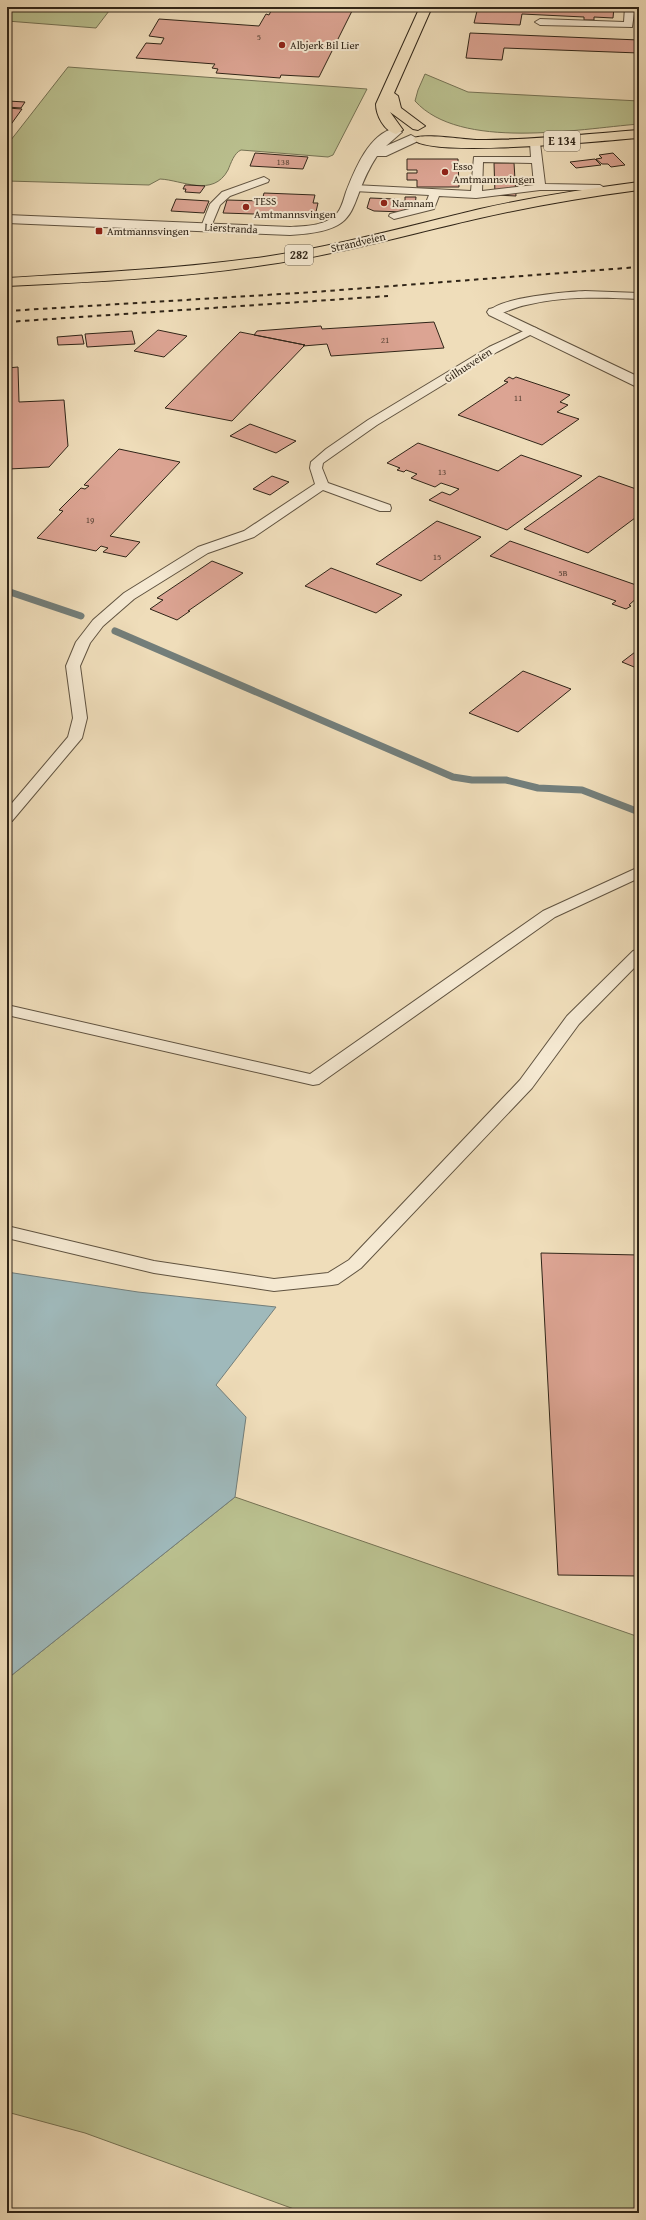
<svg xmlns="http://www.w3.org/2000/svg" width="646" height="2220" viewBox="0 0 646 2220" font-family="'Gentium Book Plus',serif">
	<rect width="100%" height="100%" fill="#efddba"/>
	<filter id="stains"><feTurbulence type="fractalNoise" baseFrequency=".005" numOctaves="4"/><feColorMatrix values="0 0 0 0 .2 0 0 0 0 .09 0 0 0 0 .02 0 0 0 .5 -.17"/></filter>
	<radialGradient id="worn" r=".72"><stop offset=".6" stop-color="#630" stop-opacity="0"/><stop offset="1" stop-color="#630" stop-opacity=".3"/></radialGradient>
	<path fill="#bac08f" stroke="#757254" d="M7 7H60L109 11 96 28 7 21Z
		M68 67 367 89 333 155 328 157 241 150C234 153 231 163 228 170 213 198 182 180 160 179L149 185 7 181V145Z
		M425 74 468 92 639 101V124C578 129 460 151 415 101L418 90Z
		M235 1497 639 1637V2213H305L85 2133 7 2112V1679Z"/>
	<path fill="#9fb9bb" stroke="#737e7a" d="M7 1272 138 1292 276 1307 216 1385 246 1417 235 1497 7 1679Z"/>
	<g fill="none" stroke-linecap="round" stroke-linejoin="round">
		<path stroke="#737e7a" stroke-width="7" d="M7 591 81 616
			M115 631 453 777 472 780H506L538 788 582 790 639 812"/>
	</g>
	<path fill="#dca493" stroke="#302518" d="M273 7 352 11 319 77 281 75 280 78 216 73 218 69 212 68 215 64 136 58 146 43 161 44 164 38 149 36 159 19 259 26 266 14 269 15Z
		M478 7H614L613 18 594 17V20H584V17L522 14 520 25 474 23Z
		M470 33 639 40V53L504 48 502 60 466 58Z
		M8 101 25 102 21 108 7 107Z
		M7 108 22 109 7 130Z
		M255 153 308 157 303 169 250 166Z
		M613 153 625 165 611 167 608 164H602L596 159 602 158 599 155Z
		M407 159H458L459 187H417V180H407V173H417V170H407Z
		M595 159 601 165 576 168 570 162Z
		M494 163H514L516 196 495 195Z
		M185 185H188L205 186 200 193 185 192 186 189H183Z
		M264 193 315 195 313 203H318L315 216 223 213 227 200 262 201Z
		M405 197H416L415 206H405V212L374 211 367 208 370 198 395 199V201H405Z
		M176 199 209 201 204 213 171 211Z
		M434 322 444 348 331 356 327 344 303 346 305 345 254 335 257 331 321 326 322 329Z
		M158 330 187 336 164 357 134 351Z
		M132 331 135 344 87 347 85 334Z
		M240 332 305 345 232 421 165 408Z
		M82 335 84 344 58 345 57 337Z
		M18 367 19 402 64 400 68 446 49 467 9 469V473H7V368Z
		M509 377 513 379 516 377 570 395 560 402 568 405 557 412 579 419 542 445 458 415 508 382 504 381Z
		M250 424 296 441 276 453 230 436Z
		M418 443 498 471 521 455 582 476 507 530 429 500 442 492 450 495 459 489 441 483 435 487 411 478 417 474 406 470 404 472 397 470 400 468 387 463Z
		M119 449 180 462 110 536 140 542 126 557 103 552 108 548 101 546 96 551 37 538 63 511 59 510 81 488 85 489 89 486 84 485Z
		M272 476 289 482 270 495 253 489Z
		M599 476 639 490V515L588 553 524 529Z
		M437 521 481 537 421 581 376 564Z
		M510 541 639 586V596L629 605 631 606 626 609 612 604 616 601 490 556Z
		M212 561 243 573 188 611H190L177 620 150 609 163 600 157 598Z
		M331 568 402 595 376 613 305 586Z
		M639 649V669L622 662Z
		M523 671 571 689 518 732 469 713Z
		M541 1253 639 1255V1576L558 1575Z"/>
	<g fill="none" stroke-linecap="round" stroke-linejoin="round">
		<g stroke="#605340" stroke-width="2">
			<path id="lane" d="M625 7H635L632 27 540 25 535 22 540 19 624 22Z
				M535 140 540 143 545 184 600 185 605 188 604 190H540L476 198 439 196 434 209 394 219 389 216 390 214 425 205 429 195 354 191 349 188 354 185 471 191 474 157H531L530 143ZM483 162 532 163 534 185 482 191Z
				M264 177 269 180 268 182 230 196 220 205 210 229H202L201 227 210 204 222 192Z
				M585 291 639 293V299C602 297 563 296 526 305 515 307 505 313 494 315L488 312C500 297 566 292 585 291Z
				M532 327 536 328 538 330 536 332 497 352 377 425 323 463 322 468 328 483 390 505 391 508 390 511H380L323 490 254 537 208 553 134 599 103 626 90 643 80 666 87 718 82 738 12 821 7 822V809L68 737 73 718 66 666 76 642 93 620 124 593 198 547 244 531 315 484 310 468 311 462 326 449 368 420 489 347Z
				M639 867V878L555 917 319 1084 313 1085 7 1015V1005L310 1074 543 911Z
				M639 949V963L579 1024 532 1088 361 1268 338 1284 332 1285 274 1291 154 1273 7 1238V1226L154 1261 274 1279 328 1273 349 1260 520 1080 567 1016 633 951Z"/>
		</g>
		<g stroke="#605340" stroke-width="2">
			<path id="street" d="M395 128 402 132 386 146 411 135 418 139 416 142 386 156H377C344 206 368 231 290 235L7 223V215L290 227C306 226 328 226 338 212 342 207 344 198 346 192 355 169 369 134 395 128Z
				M494 308 639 377V388L489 315 487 312 489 309Z"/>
		</g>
		<g stroke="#302518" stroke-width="2">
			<path id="primary" d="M639 182V190C586 197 533 206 480 218 409 234 337 255 264 265 178 278 93 282 7 286V278C93 273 178 269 264 257 337 246 409 226 480 209 533 197 586 189 639 182Z"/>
		</g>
		<g stroke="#302518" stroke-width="2">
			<path id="highway" d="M420 7H432L394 93 398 96 401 108 425 126 418 130 413 129 390 112 403 130 396 134C384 131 376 115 376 104Z
				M639 130V138C609 140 427 159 413 139 418 132 468 140 479 140 533 140 586 134 639 130Z"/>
		</g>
		<use href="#lane" fill="#f5e9d2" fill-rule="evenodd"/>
		<use href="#street" fill="#f5e9d2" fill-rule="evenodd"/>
		<use href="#primary" fill="#efddba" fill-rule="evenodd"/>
		<use href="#highway" fill="#efddba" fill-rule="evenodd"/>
		<path stroke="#302518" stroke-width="2" stroke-dasharray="4.5 4.5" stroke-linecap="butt" d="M7 311 314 292 639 267
			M7 322 388 296"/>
	</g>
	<g fill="#8f2418" stroke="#f5e9d2" stroke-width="1.5">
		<circle cx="282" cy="45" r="4"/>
		<circle cx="445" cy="172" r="4"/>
		<circle cx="384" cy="203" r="4"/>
		<circle cx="246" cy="207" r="4"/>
		<rect x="95" y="227" width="8" height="8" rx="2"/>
	</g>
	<g text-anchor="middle" stroke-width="4" stroke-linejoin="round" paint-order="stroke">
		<g font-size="9" fill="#5b4537">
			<text x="259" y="40">5</text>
			<text x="283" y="165">138</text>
			<text x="385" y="343">21</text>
			<text x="518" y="401">11</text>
			<text x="442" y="475">13</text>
			<text x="90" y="523">19</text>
			<text x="437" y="560">15</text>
			<text x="563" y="576">5B</text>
		</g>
		<g font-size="11" fill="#302518" stroke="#f5e9d2" text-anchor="start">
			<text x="290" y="49">Albjerk Bil Lier</text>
			<text x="453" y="170">Esso<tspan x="453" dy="13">Amtmannsvingen</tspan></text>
			<text x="254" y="205">TESS<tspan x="254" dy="13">Amtmannsvingen</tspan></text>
			<text x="392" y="207">Namnam</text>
			<text x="107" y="235">Amtmannsvingen</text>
		</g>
		<g font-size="11" fill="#302518" stroke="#f5e9d2">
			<text transform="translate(231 228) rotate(3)" y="4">Lierstranda</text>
			<text transform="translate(358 242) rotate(-13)" y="4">Strandveien</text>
			<text transform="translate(468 365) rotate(-33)" y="4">Gilhusveien</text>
		</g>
		<g fill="#f5e9d2" stroke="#6b6050" stroke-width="1">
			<rect x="544" y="131" width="36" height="20" rx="3"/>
			<rect x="285" y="245" width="28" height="20" rx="3"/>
		</g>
		<g font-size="12" font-weight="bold" fill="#302518">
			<text x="562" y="145">E 134</text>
			<text x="299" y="259">282</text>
		</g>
	</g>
	<rect width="646" height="2220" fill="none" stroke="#efddba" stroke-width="24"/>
	<rect x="8" y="8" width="630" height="2204" fill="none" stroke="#302518" stroke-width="2"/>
	<rect x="12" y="12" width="622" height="2196" fill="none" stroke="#302518"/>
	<rect width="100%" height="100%" filter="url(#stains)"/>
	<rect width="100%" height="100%" fill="url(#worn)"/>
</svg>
